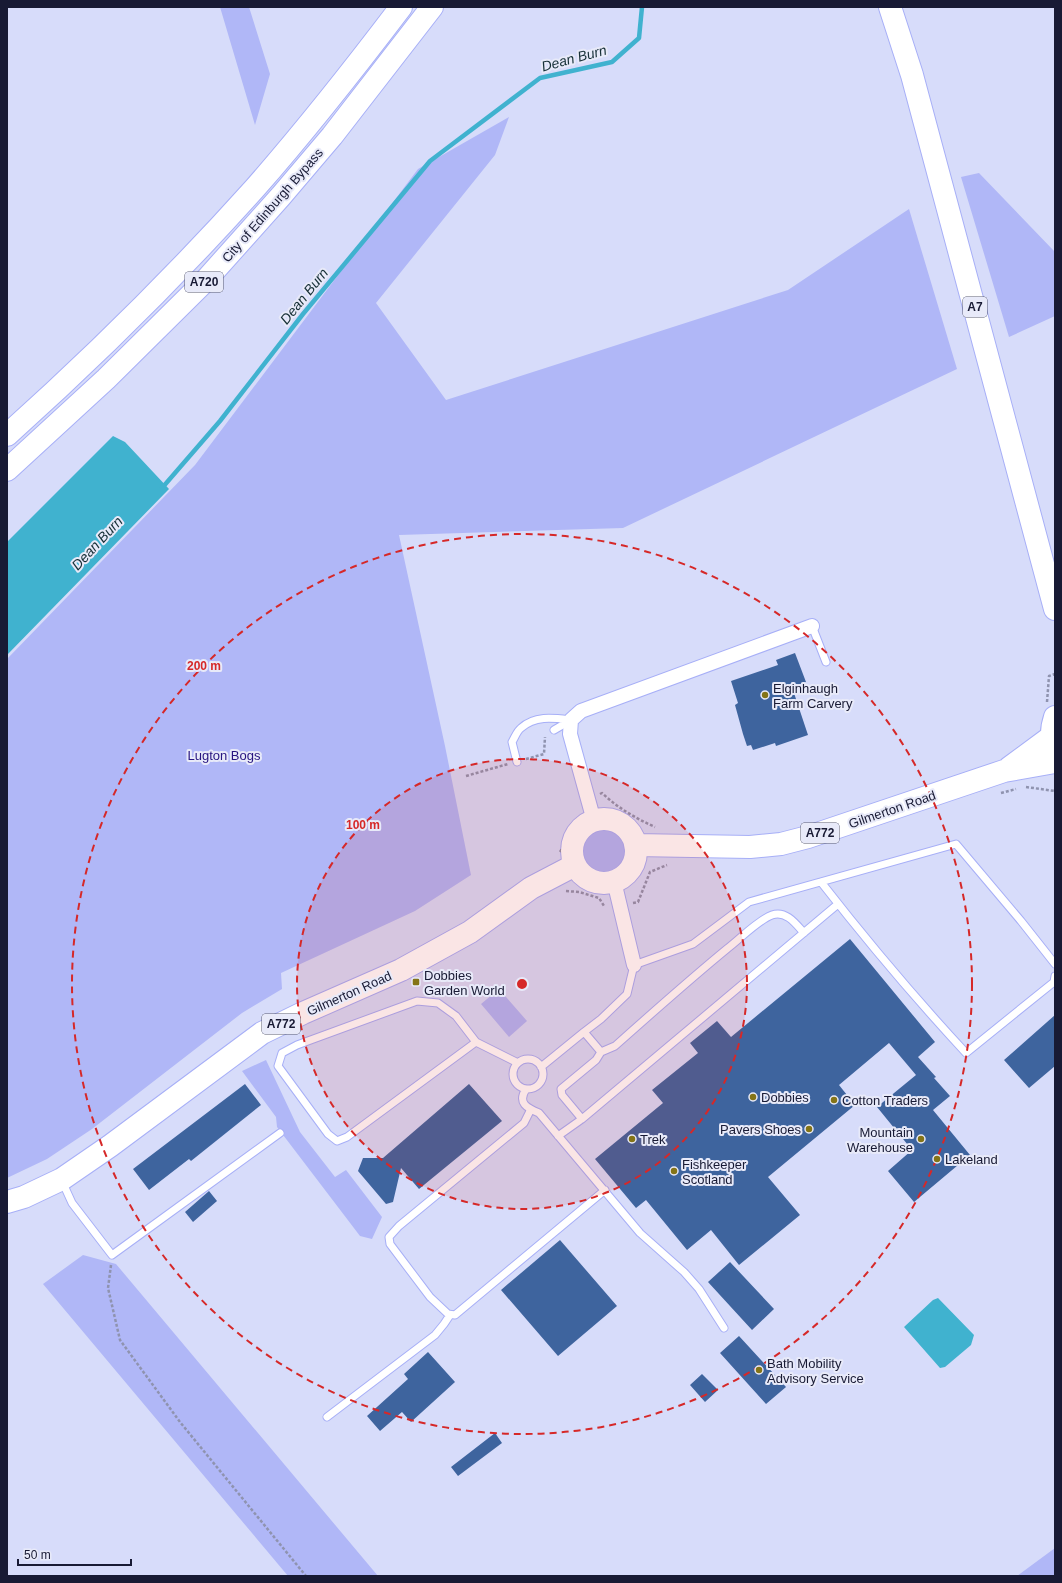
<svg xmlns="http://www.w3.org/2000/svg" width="1062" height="1583" viewBox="0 0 1062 1583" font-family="Arial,sans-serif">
	<rect width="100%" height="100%" fill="#d7dcfa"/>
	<path fill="#b0b7f7" d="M220 7H249L270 74 255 125Z
		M509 117 495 155 376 303 446 400 788 290 909 209 957 369 623 528 399 535 445 746 471 875 415 911 281 973 282 989 242 1013 92 1129 47 1159 7 1178V659L195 465 418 169Z
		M979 173 1055 252V316L1009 337 961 177Z
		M582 852a22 22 0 1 1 44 0a22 22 0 1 1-44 0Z
		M499 989 527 1021 509 1037 481 1004Z
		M266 1060 300 1132 335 1177 346 1170 382 1217 372 1239 360 1236 277 1127 276 1117 242 1071Z
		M83 1255 116 1264 378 1576H288L43 1284Z
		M1055 1548V1576H1017Z"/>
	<path fill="#40b2cf" d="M113 436 125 442 169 489 8 654 7 542Z
		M938 1298 974 1335 971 1345 945 1367 940 1368 904 1327 933 1300Z"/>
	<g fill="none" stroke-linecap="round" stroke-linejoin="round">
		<path stroke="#40b2cf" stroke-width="4.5" d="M162 488 220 421 303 314 430 161 540 78 612 62 639 38 642 7"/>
	</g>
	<path fill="#3e649e" d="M795 653 806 682 792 687 808 735 776 746 775 743 753 750 751 745 747 746 743 734 735 705 738 703 731 681 778 665 776 660Z
		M850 939 935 1042 918 1057 936 1077 934 1078 950 1096 933 1110 970 1155 914 1202 888 1171 912 1150 877 1107 916 1075 889 1043 839 1085 855 1105 768 1177 800 1215 739 1265 711 1230 687 1250 646 1200 636 1208 595 1159 663 1103 652 1090 698 1053 690 1043 717 1021 731 1037Z
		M1055 1015V1066L1029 1088 1004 1060Z
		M245 1084 261 1105 191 1161 189 1159 149 1190 133 1169Z
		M469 1084 502 1121 419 1189 401 1168 393 1202 386 1204 358 1171 363 1158H383Z
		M209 1191 217 1201 193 1222 185 1212Z
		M560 1240 617 1306 558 1356 501 1290Z
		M730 1262 774 1309 752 1330 708 1282Z
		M739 1336 786 1387 766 1404 720 1353Z
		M428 1352 455 1382 411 1422 402 1412 380 1431 367 1416 408 1379 404 1374Z
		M702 1374 718 1390 705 1402 690 1385Z
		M495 1433 502 1443 458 1476 451 1467Z"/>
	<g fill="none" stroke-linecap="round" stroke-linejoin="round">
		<g stroke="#a7aff7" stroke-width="9">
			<path id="service" d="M812 626 826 662
				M554 730 571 720
				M517 762 512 742C515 737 517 731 521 728 535 715 554 718 571 720
				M821 882C867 941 915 998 966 1053L1044 990 1054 982 1055 976
				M804 933C796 924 786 910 772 915 758 920 740 939 728 948 689 980 652 1013 615 1046L601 1052 584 1032 601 1019 627 994 634 965 693 944 749 902 956 844 1021 921 1055 964
				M476 1042 347 1137 337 1141 328 1134 278 1066 282 1053 297 1045 417 1001 438 1003 456 1016 476 1042 518 1063
				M513 1074a15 15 0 1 1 30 0a15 15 0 1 1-30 0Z
				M541 1067 584 1032
				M526 1089C517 1103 527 1108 539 1113L640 1233 684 1272 699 1289 724 1328
				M529 1108 530 1111 524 1123 399 1226 389 1237 390 1244 430 1297 448 1314 455 1315 605 1190
				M582 1119 562 1095 561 1089 596 1060 601 1052
				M558 1136 582 1119 838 904
				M62 1181 72 1203 112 1255 280 1133
				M327 1417 435 1335 444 1324 450 1315"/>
		</g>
		<g stroke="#a7aff7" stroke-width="16">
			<path id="minor" d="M594 821 570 734 571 720 581 711 812 626
				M614 881 634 965"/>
		</g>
		<g stroke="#a7aff7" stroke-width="24">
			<path id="primary" d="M890 7 912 75 1055 609
				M1054 751C1051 738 1051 729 1055 717
				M1009 768 1051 737
				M572 851a32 32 0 1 1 64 0a32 32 0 1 1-64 0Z
				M635 845 750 847 781 844 808 837 1004 771 1055 762
				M7 1202 24 1197 62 1179 110 1146 262 1033 303 1013 401 970 470 932 531 888 575 865"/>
		</g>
		<g stroke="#a7aff7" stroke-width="24">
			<path id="trunk" d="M7 435C94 357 177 275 255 188 306 130 354 69 401 7
				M7 470 106 379 205 281 281 196 332 136 432 7"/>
		</g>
		<path stroke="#8f93af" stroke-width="2.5" stroke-dasharray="3 2" stroke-linecap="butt" d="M1047 702 1049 676 1055 674
			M526 759 544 754 545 737
			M466 776 508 764
			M1026 787 1055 791
			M1001 793 1016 789
			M600 794 602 793C618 808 635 818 655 827
			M560 852 575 827 578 818
			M566 891 579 892 599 898 604 906
			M633 903 638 902 650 872 667 865
			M111 1265 108 1288 120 1340 180 1422 306 1576"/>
		<use href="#service" stroke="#fff" stroke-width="7"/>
		<use href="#minor" stroke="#fff" stroke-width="14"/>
		<use href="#primary" stroke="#fff" stroke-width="22"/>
		<use href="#trunk" stroke="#fff" stroke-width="22"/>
	</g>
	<circle cx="522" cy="984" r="225" fill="#d62828" fill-opacity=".12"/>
	<g fill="none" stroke="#d62828" stroke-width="2" stroke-dasharray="7 5">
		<circle cx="522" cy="984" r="225"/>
		<circle cx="522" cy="984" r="450"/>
	</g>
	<g fill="#847417" stroke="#e8eaf9" stroke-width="1.5">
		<circle cx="765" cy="695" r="4"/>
		<rect x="412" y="978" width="8" height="8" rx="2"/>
		<circle cx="753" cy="1097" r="4"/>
		<circle cx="834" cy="1100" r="4"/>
		<circle cx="809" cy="1129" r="4"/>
		<circle cx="632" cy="1139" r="4"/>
		<circle cx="921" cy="1139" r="4"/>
		<circle cx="937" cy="1159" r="4"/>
		<circle cx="674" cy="1171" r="4"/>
		<circle cx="759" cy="1370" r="4"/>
	</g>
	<g text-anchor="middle" stroke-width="4" stroke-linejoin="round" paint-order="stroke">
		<g fill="#e8eaf9" stroke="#56586f" stroke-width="1">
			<rect x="185" y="272" width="38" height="20" rx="3"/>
			<rect x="963" y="297" width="24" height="20" rx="3"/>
			<rect x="801" y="823" width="38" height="20" rx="3"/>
			<rect x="262" y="1014" width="38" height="20" rx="3"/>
		</g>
		<g font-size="12" font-weight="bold" fill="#181a34">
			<text x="204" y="286">A720</text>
			<text x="975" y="311">A7</text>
			<text x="820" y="837">A772</text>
			<text x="281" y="1028">A772</text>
		</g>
		<g font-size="13" fill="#181a34" stroke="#e8eaf9">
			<text transform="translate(272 205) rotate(-49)" y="5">City of Edinburgh Bypass</text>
			<text transform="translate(892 809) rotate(-19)" y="5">Gilmerton Road</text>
			<text transform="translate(349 993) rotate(-24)" y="5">Gilmerton Road</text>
		</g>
		<g font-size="13" fill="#181a34" stroke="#e8eaf9" text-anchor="start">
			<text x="773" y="693">Elginhaugh<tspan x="773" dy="15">Farm Carvery</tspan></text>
			<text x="424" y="980">Dobbies<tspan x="424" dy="15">Garden World</tspan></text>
			<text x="761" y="1102">Dobbies</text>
			<text x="842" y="1105">Cotton Traders</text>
			<text x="801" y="1134" text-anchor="end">Pavers Shoes</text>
			<text x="913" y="1137" text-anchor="end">Mountain<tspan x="913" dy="15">Warehouse</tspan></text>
			<text x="640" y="1144">Trek</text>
			<text x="945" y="1164">Lakeland</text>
			<text x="682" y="1169">Fishkeeper<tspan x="682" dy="15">Scotland</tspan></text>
			<text x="767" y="1368">Bath Mobility<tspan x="767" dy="15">Advisory Service</tspan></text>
		</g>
		<g font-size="13" fill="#271480" stroke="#e8eaf9">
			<text x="224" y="760">Lugton Bogs</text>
		</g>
		<g font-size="14" font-style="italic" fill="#173037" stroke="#e8eaf9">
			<text transform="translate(574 58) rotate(-15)" y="5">Dean Burn</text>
			<text transform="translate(304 296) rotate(-51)" y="5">Dean Burn</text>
			<text transform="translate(97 543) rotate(-47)" y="5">Dean Burn</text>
		</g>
	</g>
	<circle cx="522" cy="984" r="6" fill="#d62828" stroke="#e8eaf9" stroke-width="2"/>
	<g font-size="12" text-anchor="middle" font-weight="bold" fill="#d62828" stroke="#e8eaf9" stroke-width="4" stroke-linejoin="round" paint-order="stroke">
		<text x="204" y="670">200 m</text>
		<text x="363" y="829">100 m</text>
	</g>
	<rect width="1062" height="1583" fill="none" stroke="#181a34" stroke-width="16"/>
	<path d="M18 1559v6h113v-6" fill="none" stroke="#181a34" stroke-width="2"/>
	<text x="24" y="1559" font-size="12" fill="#181a34" stroke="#e8eaf9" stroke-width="3" paint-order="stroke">50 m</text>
</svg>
